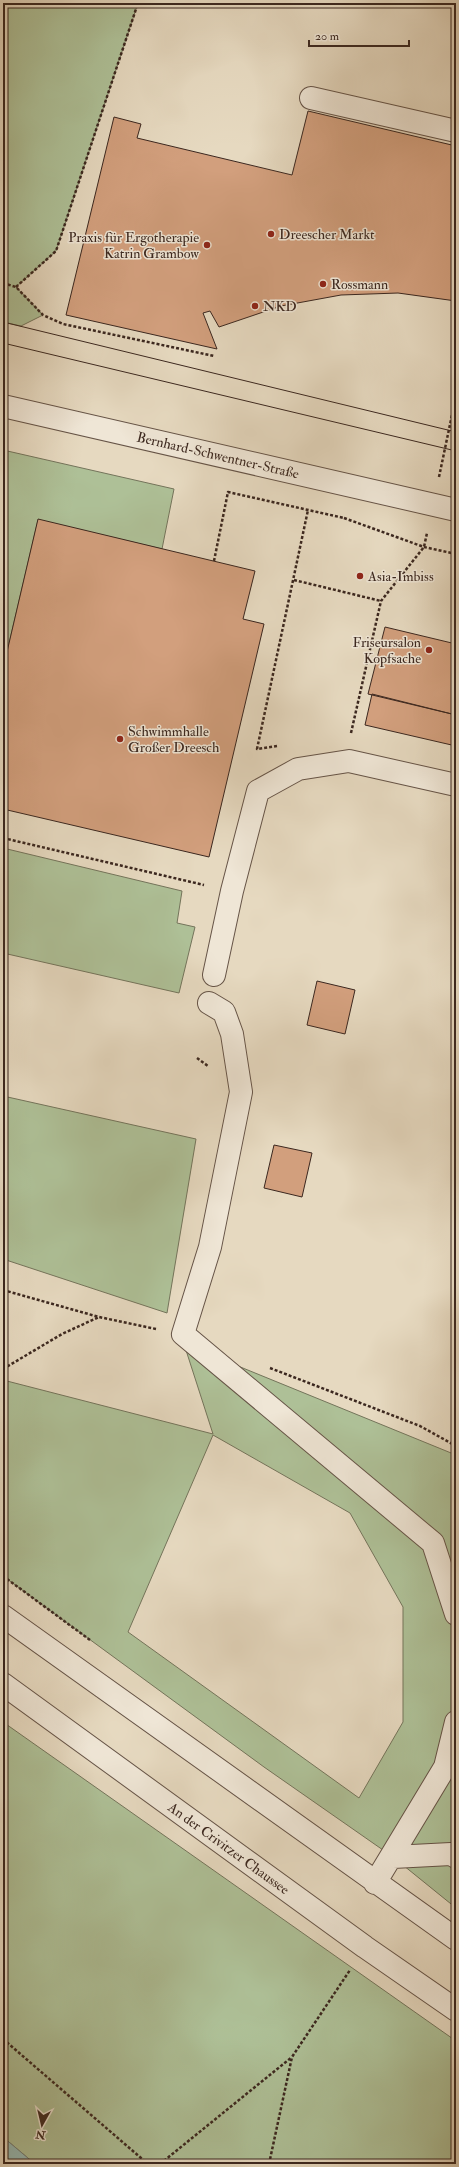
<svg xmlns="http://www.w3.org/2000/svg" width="459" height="2167" viewBox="0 0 459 2167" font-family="'IM FELL Double Pica',serif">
	<rect width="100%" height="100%" fill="#e6d9c0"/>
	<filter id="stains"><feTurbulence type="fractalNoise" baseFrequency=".005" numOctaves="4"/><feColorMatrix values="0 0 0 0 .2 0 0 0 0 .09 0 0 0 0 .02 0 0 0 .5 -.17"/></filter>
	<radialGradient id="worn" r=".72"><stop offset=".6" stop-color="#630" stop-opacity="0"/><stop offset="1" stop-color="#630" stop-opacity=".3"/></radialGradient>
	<path fill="#aec097" stroke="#74745b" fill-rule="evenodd" d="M3 3H135L137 6 56 251 16 287 43 315 21 326 3 322Z
		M3 450 174 489 162 549 38 520 3 669Z
		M3 848 182 891 177 923 195 927 179 993 3 953Z
		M3 1096 196 1139 167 1313 3 1259Z
		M184 1344 456 1455V1908L393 1857 264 1767 3 1576V1380L213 1434ZM213 1435 350 1513 403 1607V1722L359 1798 128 1632Z
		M3 1722 456 2041V2164H35L3 2137Z"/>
	<path fill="#96bab5" stroke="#727f79" d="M3 2137 35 2164H3Z"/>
	<path fill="#d29f7d" stroke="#3b271f" d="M308 111 456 146V301L398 293 341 295 281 306 219 327 210 311 203 313 217 349 66 315 114 117 141 124 137 138 292 175Z
		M38 519 255 571 243 619 264 624 209 857 3 809V669Z
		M385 627 456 644V715L368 694Z
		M372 694 456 715V746L365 725Z
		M317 981 355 990 345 1034 307 1025Z
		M274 1145 312 1153 302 1197 264 1188Z"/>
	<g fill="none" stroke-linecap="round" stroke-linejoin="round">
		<g stroke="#665447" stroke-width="24">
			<path id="minor" d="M311 98 456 131
				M3 406 456 510
				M214 975 232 891 258 791 298 769 349 761 456 785
				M209 1003 224 1012 232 1034 241 1092 210 1247 183 1334 433 1543 456 1614
				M3 1616 456 1939
				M3 1684 365 1947 456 2010
				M393 1857 451 1854 456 1857
				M375 1883 445 1767 456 1722"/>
		</g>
		<path stroke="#3b271f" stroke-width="2.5" stroke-dasharray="3 2" stroke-linecap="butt" d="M3 283 16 287 43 315 63 324 214 356
			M16 287 56 251 137 6 135 3
			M439 477 452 415
			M344 518 424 547 456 554
			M214 561 228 492 344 518
			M294 580 381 601
			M351 733 381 601 424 547 427 533
			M277 746 257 749 308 510
			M3 838 204 885
			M197 1058 208 1066
			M3 1290 99 1317 156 1329
			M270 1368 420 1426 456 1446
			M3 1369 62 1334 99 1317
			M3 1576 90 1640
			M3 2039 148 2164
			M160 2164 292 2057
			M269 2164 292 2057 350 1970"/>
		<use href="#minor" stroke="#efe6d6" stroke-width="22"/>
		<path stroke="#3b271f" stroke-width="1" d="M3 322 456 432
			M3 343 456 451"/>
	</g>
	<g fill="#8f2418" stroke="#efe6d6" stroke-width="1.5">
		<circle cx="271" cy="234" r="4"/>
		<circle cx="207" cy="245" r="4"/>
		<circle cx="323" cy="284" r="4"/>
		<circle cx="255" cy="306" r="4"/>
		<circle cx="360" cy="576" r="4"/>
		<circle cx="429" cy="650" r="4"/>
		<circle cx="120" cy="739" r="4"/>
	</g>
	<g text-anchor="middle" stroke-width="3" stroke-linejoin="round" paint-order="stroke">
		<g font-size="14" fill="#3b271f" stroke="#efe6d6" text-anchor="start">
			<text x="279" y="239">Dreescher Markt</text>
			<text x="199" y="242" text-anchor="end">Praxis für Ergotherapie<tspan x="199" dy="16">Katrin Grambow</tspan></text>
			<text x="331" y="289">Rossmann</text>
			<text x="263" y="311">NKD</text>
			<text x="368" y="581">Asia-Imbiss</text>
			<text x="421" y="647" text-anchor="end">Friseursalon<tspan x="421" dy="16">Kopfsache</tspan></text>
			<text x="128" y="736">Schwimmhalle<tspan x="128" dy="16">Großer Dreesch</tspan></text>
		</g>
		<g font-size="14" fill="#3b271f" stroke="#efe6d6">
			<text transform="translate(218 455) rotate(13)" y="5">Bernhard-Schwentner-Straße</text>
			<text transform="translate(229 1848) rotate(36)" y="5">An der Crivitzer Chaussee</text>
		</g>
	</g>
	<rect width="459" height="2167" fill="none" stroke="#e6d9c0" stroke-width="16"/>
	<rect x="4" y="4" width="451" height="2159" fill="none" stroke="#3b271f" stroke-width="2"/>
	<rect x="8" y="8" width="443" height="2151" fill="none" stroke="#3b271f"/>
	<g transform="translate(42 2125) rotate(188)" stroke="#efe6d6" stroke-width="3" paint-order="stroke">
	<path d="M0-3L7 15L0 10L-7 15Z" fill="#3b271f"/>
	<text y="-6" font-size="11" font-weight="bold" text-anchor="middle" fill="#3b271f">N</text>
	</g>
	<path d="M309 40v6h100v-6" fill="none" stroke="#3b271f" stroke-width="2"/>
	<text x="315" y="40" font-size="12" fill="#3b271f" stroke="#efe6d6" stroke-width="3" paint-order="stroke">20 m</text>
	<rect width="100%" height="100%" filter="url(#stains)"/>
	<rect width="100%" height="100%" fill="url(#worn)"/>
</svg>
